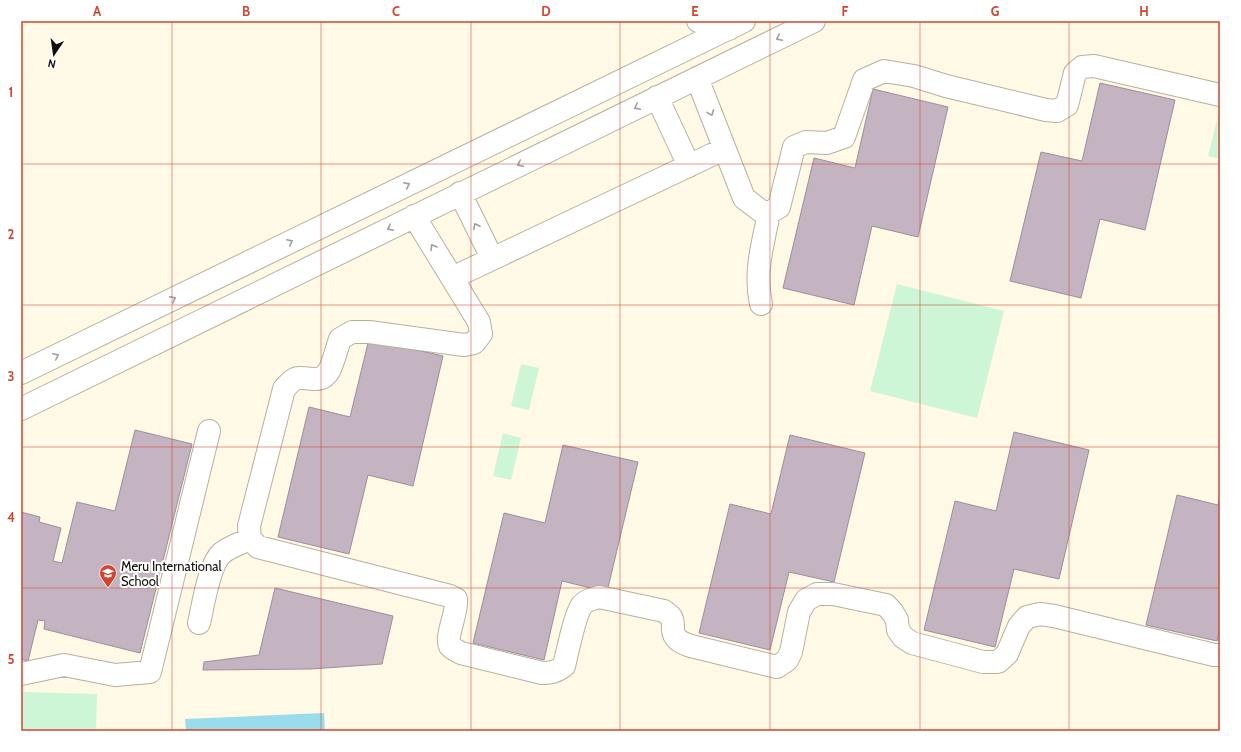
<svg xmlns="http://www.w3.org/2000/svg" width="1241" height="752" viewBox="0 0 1241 752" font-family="Cabin,sans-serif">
	<rect width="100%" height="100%" fill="#fff9e6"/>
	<path fill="#ccf6d6" d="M1218 116H1220V159L1208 156Z
		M897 284 1004 311 977 418 870 391Z
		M521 364 539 368 529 410 511 406Z
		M503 433 521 438 511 480 493 476Z
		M21 692 97 694 96 731H21Z"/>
	<path fill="#9adceb" d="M324 713 325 731H186L185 719Z"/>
	<path fill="#c4b4c1" stroke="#9d8e9a" d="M1100 83 1175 100 1145 230 1100 219 1081 298 1010 281 1041 152 1082 161Z
		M873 89 948 107 918 237 872 226 854 305 783 288 814 158 855 168Z
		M369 339 443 356 413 486 368 475 349 554 278 537 309 407 350 417Z
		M135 430 192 444 140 653 44 629 45 621 38 620 28 661 21 659V512L40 517 39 522 61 528 53 561 62 563 77 502 115 511Z
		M1014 432 1089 450 1059 579 1014 569 995 647 924 630 955 501 996 511Z
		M790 435 865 453 834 582 789 572 770 650 699 633 730 504 771 514Z
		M563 445 638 462 607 592 562 581 544 660 473 643 504 513 545 523Z
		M1177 495 1218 505 1220 495V628L1217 641 1146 625Z
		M275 588 393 616 382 664 311 669 203 670 204 662 259 655Z"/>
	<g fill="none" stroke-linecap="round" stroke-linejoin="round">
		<g stroke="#b6b09e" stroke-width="24">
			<path id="minor" d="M698 21 729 29
				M697 78 744 198 761 211 769 213 779 207 794 147 806 142 827 143 844 137 864 80 884 71 914 76 946 86 1046 110 1057 111 1067 105 1075 73 1082 67 1094 66 1220 95
				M657 97 689 166
				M460 193 492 258
				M414 216 479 322 481 334 474 343 464 345 369 332H352L340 339C337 348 334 360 330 369 321 385 313 377 299 378 293 378 288 385 284 389L249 526 250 539 258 547 450 596 456 599C458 612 445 636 450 646 453 649 457 651 461 653L542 673C551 673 556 672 564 666 567 654 575 614 582 605 586 600 593 599 599 597L664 611C666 613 670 615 671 617 673 620 673 624 673 627 672 639 682 643 691 646L777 667 787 660 791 652 799 612 806 600 817 594H833L886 605 893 613 897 620 898 630 903 637 912 643 983 662H998L1007 654 1019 626 1027 617 1040 614 1054 616 1214 655H1220
				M452 278 724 149
				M761 304C754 271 763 244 769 213
				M21 373 744 21
				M21 409 814 21
				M199 623C203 606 209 564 222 553 229 547 241 543 250 539
				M21 674 64 665 115 675 150 672 209 431"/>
		</g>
		<use href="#minor" stroke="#fff" stroke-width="22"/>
	</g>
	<defs><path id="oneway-chevron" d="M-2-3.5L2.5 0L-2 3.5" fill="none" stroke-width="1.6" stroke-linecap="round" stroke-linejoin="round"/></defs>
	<g stroke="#a09f9d">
		<use href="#oneway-chevron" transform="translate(779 38) rotate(154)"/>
		<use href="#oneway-chevron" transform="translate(637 107) rotate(154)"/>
		<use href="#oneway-chevron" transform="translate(711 113) rotate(69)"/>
		<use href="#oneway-chevron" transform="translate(520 164) rotate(154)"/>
		<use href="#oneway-chevron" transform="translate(407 185) rotate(-26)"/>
		<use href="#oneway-chevron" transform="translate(476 226) rotate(-116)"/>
		<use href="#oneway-chevron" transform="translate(390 228) rotate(154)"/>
		<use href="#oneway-chevron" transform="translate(290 242) rotate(-26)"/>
		<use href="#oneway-chevron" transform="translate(433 247) rotate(-121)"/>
		<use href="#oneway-chevron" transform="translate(173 299) rotate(-26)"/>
		<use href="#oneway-chevron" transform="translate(56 356) rotate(-26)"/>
	</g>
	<path fill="none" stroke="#d1452f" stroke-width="1" stroke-opacity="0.55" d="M172 21V731M321 21V731M471 21V731M620 21V731M770 21V731M920 21V731M1069 21V731M21 164H1220M21 305H1220M21 447H1220M21 588H1220"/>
	<defs>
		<g id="school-pin" transform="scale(0.9)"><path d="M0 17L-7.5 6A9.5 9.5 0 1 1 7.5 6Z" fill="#d1452f" stroke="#fff"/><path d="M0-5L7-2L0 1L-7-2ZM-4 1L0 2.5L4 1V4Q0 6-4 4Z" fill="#fff"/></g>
	</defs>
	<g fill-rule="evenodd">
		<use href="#school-pin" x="108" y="573"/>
	</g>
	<g text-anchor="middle" stroke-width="4" stroke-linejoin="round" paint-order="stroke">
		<g font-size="13" fill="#110f09" stroke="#fff" text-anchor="start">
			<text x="121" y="571">Meru International<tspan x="121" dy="15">School</tspan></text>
		</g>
	</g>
	<rect width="1241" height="752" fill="none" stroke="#ffffff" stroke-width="44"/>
	<g transform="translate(54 54) rotate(193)" stroke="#ffffff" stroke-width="3" paint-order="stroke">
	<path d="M0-3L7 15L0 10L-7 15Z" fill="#110f09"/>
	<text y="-6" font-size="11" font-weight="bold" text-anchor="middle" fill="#110f09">N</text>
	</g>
	<rect x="22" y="22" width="1197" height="708" fill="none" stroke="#d1452f" stroke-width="1.5"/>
	<g font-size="13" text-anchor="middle" font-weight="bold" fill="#d1452f">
		<text x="97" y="16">A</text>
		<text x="246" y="16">B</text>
		<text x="396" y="16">C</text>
		<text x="546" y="16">D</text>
		<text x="695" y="16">E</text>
		<text x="845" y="16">F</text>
		<text x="995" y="16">G</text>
		<text x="1144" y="16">H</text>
		<text x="11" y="97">1</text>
		<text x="11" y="239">2</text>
		<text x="11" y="381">3</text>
		<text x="11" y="522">4</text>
		<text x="11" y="664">5</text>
	</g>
</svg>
